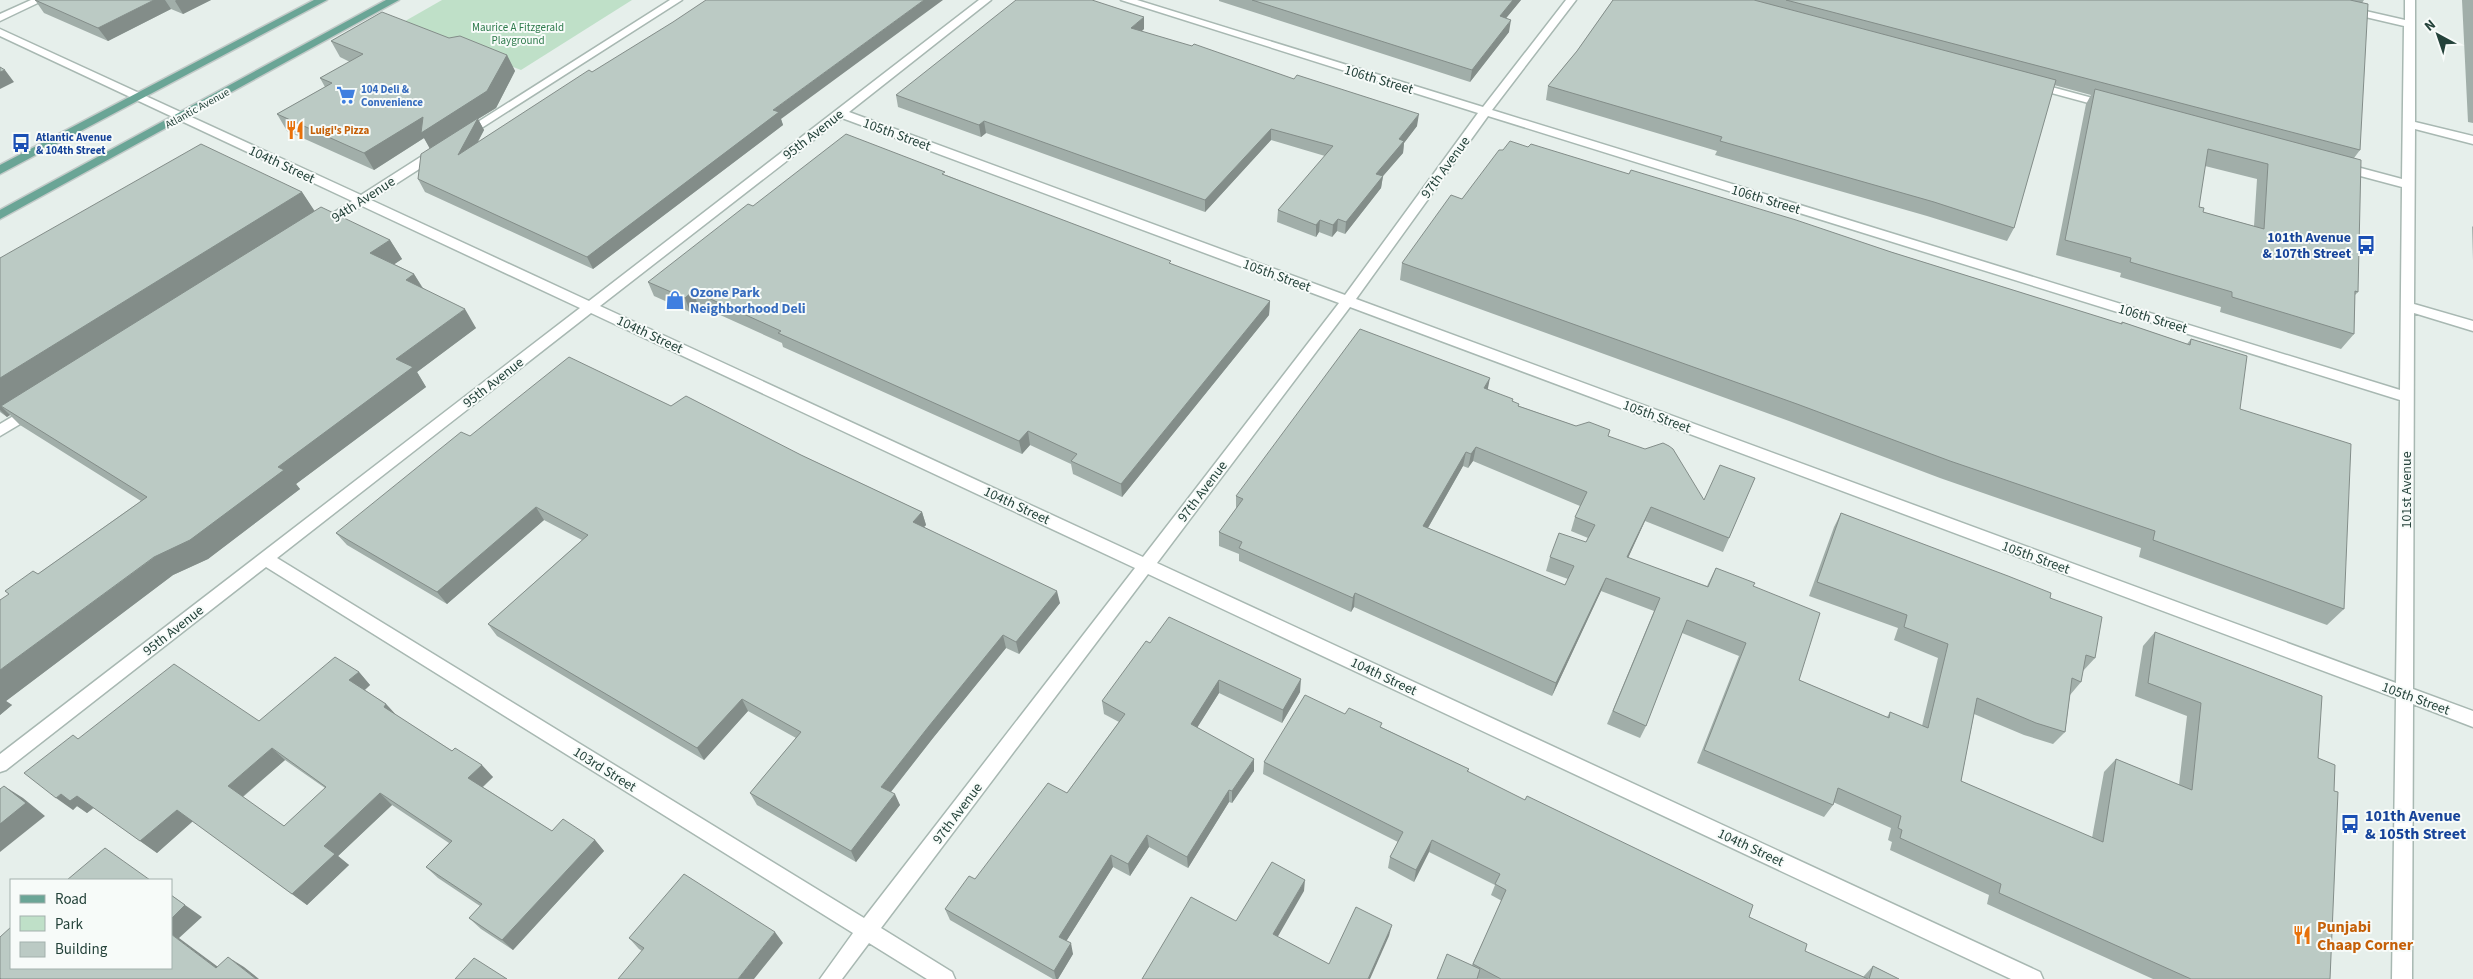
<svg xmlns="http://www.w3.org/2000/svg" width="2473" height="979" viewBox="0 0 2473 979" font-family="'Source Sans 3',sans-serif">
	<rect width="100%" height="100%" fill="#e6efeb"/>
	<path fill="#bfe0c8" d="M442 0H632L521 70 400 24Z"/>
	<g fill="none" stroke-linecap="round" stroke-linejoin="round">
		<g stroke="#a8b8b2" stroke-width="3">
			<path id="minor" d="M31 0H44L0 21V14Z
				M670 0H682L469 136 465 137 459 134Z
				M979 0H991L849 112 1345 295 1478 113 1121 0H1137L1483 107 1566 0H1576L1492 110 2400 390 2402 187 2338 170 2336 167 2342 163 2402 179 2404 26 2344 12 2343 10 2348 7 2405 20V0H2415V122L2473 136V144L2415 129 2414 304 2473 321V331L2414 313 2413 689 2473 711V727L2413 704 2412 979H2392L2396 698 1350 307 1157 563 2040 972 2043 979H2011L1148 574 881 928 952 972 955 979H927L869 943 842 979H820L853 933 266 567 6 770 0 772V754L580 308 362 206 325 229H317L315 226 317 223 352 201 0 36V29L361 195 433 149H441V155L371 200 589 301ZM1488 116 2400 400 2396 683 1356 299ZM842 118 1339 303 1143 557 600 306ZM591 313 1135 568 864 918 277 558Z
				M2033 82 2111 103 2113 105 2107 108 2029 87V83Z
				M32 405 39 410 37 414 0 436V424Z"/>
		</g>
		<g stroke="#c2cac8" stroke-width="3">
			<path id="major" d="M314 0H327L0 174V165Z
				M386 0H399L0 219V210Z"/>
		</g>
		<use href="#minor" fill="#fff" fill-rule="evenodd"/>
		<use href="#major" fill="#6aa596" fill-rule="evenodd"/>
	</g>
	<path fill="#a1aea9" fill-rule="evenodd" d="M35 0H211L183 14 171 9 108 41 44 13Z
		M1219 0H1521L1506 18 1509 32 1470 82 1219 1Z
		M1613 0H2364L2362 3 2360 150 2354 158 2358 292 2355 295 2354 334 2341 349 2220 312 2221 307 2120 277 2121 273 2056 255 2086 104 2091 95 2054 85 2014 228 2007 241 1927 216 1715 155 1717 151 1546 100 1548 86 1577 51ZM2205 166 2257 179 2254 226 2203 212 2199 207Z
		M2462 0H2473V123L2468 122Z
		M1144 29 1141 31 1417 126 1404 143 1403 153 1383 176 1381 188 1345 234 1337 231 1332 237 1319 232 1316 237 1277 222 1278 210 1325 156 1271 140 1205 212 986 133 981 137 898 107 896 95Z
		M449 38 507 55 515 71 496 108 478 119 484 130 478 142 592 72 781 119 783 125 593 269 425 192 418 179 430 148 424 138 374 170 287 131 277 114 325 87 320 78 350 62 340 57 331 41Z
		M1528 147 1891 252 2121 324 2122 322 2187 344 2191 339 2240 409 2344 609 2327 625 2139 557 2141 548 1940 478 1789 421 1400 280 1402 263 1462 199 1503 150Z
		M946 175 1171 264 1270 301 1269 315 1122 497 1073 474 1071 464 1030 445 1022 454 783 347 782 343 698 305 690 312 654 296 648 282 753 206Z
		M302 192 314 211 390 240 402 259 394 264 414 274 423 288 476 328 417 372 426 387 296 484 300 489 208 559 173 575 6 701 12 705 0 715 9 594 5 591 38 574 141 501 20 425 10 415 7 417 0 412V258Z
		M2473 226V260L2472 227Z
		M1488 390 1513 401 1519 406 1576 426 1609 436 1704 500 1755 478 1723 552 1645 521 1628 558 1707 586 1716 568 1753 586 1799 680 1887 717 1890 712 1922 726 1938 658 1894 640 1898 628 1809 596 1834 527 1841 513 2050 598 2095 658 2083 671 2081 682 2070 695 2065 732 2053 744 2024 735 1974 714 1961 781 2092 838 2104 772 2116 759 2179 785 2187 716 2135 696 2143 646 2155 632 2318 758 2334 791 2330 979H2153L1987 904 1989 895 1890 850 1892 842 1888 840 1891 828 1833 802V805L1824 817 1697 763 1739 656 1682 633 1646 726 1640 738 1607 724 1654 611 1601 591 1552 696 1354 607 1351 612 1239 561V554L1219 546V532L1236 509V496ZM1473 461 1580 506 1575 517 1571 531 1588 538 1586 542 1550 557 1546 571 1568 579 1565 585 1428 528 1463 466 1468 468Z
		M671 406 801 455 922 512 926 525 924 527 1060 603 1019 654 1006 648 933 738 891 792 900 805 856 862 757 805 750 793 796 738 748 711 704 760 497 636 488 624 582 540 544 520 447 604 347 545 336 533 470 436Z
		M1150 643 1300 692 1282 723 1219 693 1197 727 1254 771 1232 803 1229 802 1188 868 1149 847 1130 876 1113 867 1066 941 1073 954 1058 979H1053L950 920 945 909 975 879 1067 793 1119 722 1104 714 1102 701Z
		M359 672 370 685 365 690 386 704 396 715 493 777 483 787 552 831 595 840 604 851 513 950 481 929 469 918 480 906 438 878 426 867 449 843 392 805 338 856 349 865 307 905 193 821 157 853 94 808 87 813 77 806 73 810 78 739 259 721ZM285 760 325 788 284 826 243 797Z
		M1345 714 1381 727 1469 769 1468 772 1749 917 1805 951 1863 977 1873 966 1899 979H1477L1472 965 1502 901 1491 895 1495 885 1429 852 1414 882 1388 868 1390 857 1398 842 1263 774 1264 762Z
		M629 938 783 943 642 951 639 949Z"/>
	<path fill="#838d89" d="M154 0H165L171 9 108 41 98 28Z
		M176 0H211L183 14 175 1Z
		M924 0H943L781 119 783 125 593 269 587 257 773 110Z
		M1513 0H1521L1498 28 1500 16Z
		M1144 17V29L1132 40 1131 28Z
		M1511 20 1509 32 1470 82 1472 70Z
		M507 55 515 71 496 108 478 119 484 130 464 167 430 149 424 138 374 170 364 153Z
		M5 70 14 82 0 89V72Z
		M1419 114 1417 126 1404 143 1403 153 1383 176 1381 188 1345 234 1346 222 1376 174 1399 139Z
		M984 121 986 133 981 137 979 125Z
		M1271 129V140L1205 212V200Z
		M302 192 320 219 1 406 10 415 7 417 0 410V378Z
		M1338 219 1337 231 1332 237 1333 225Z
		M1320 220 1319 232 1316 237V225Z
		M390 240 402 259 383 272 370 253Z
		M414 274 426 294 406 280Z
		M693 291 698 305 690 312 685 298Z
		M1270 301 1269 315 1122 497 1121 484Z
		M465 309 476 328 417 372 426 387 296 484 300 489 208 559 173 575 6 701 12 705 0 715V670L278 467 396 359Z
		M1490 378 1487 393 1484 388Z
		M1028 431 1030 445 1022 454 1019 441Z
		M1476 447 1473 461 1468 468 1471 454Z
		M1466 452 1463 466 1421 540 1423 526Z
		M536 507 544 520 447 604 437 592Z
		M1651 507 1645 521 1622 571 1627 557Z
		M922 512 926 525 917 534 913 522Z
		M1606 578 1601 591 1552 696 1556 683Z
		M1057 591 1060 603 1019 654 1016 642Z
		M1355 593 1354 607 1351 612 1353 598Z
		M1003 635 1006 648 933 738 886 798 881 787 929 726Z
		M359 672 370 685 361 693 349 680Z
		M1301 679 1300 692 1282 723 1283 710Z
		M1219 680V693L1192 736 1191 724Z
		M742 699 748 711 704 760 697 748Z
		M386 704 398 717 384 707Z
		M272 748 285 760 242 797 228 786Z
		M1254 759V771L1232 803V791Z
		M482 765 493 777 479 790 468 778Z
		M4 786 23 798 45 816 0 852V824Z
		M1229 790V802L1188 868 1187 857Z
		M380 793 392 805 338 856 349 865 307 905 292 894 324 846Z
		M61 794 77 796 94 807 87 813 77 806 73 810 56 798Z
		M895 794 900 805 856 862 851 851Z
		M177 810 193 821 157 853 140 841Z
		M1147 835 1149 847 1130 876 1128 864Z
		M595 840 604 851 513 950 502 940Z
		M1432 840 1429 852 1414 882 1416 870Z
		M1111 855 1113 867 1062 948 1059 937Z
		M1305 880 1304 891 1273 945V934Z
		M171 895 202 917 179 938 233 978 216 968 171 934Z
		M1392 925 1389 936 1370 979H1368Z
		M775 932 783 943 754 979H738Z
		M1071 943 1073 954 1058 979H1056L1054 971Z
		M228 957 244 967 259 979H256Z"/>
	<path fill="#bbcac4" stroke="#838d89" fill-rule="evenodd" d="M35 0H154L98 28Z
		M706 0H924L773 110 779 112 587 257 418 179 421 154 478 118 458 155 589 70 592 72 673 22Z
		M1016 0H1092L1144 17 1131 28 1192 46 1194 44 1294 79 1297 75 1419 114 1399 139 1404 141 1376 174 1383 176 1346 222 1338 219 1333 225 1320 220 1316 225 1278 210 1333 146 1271 129 1205 200 984 121 979 125 896 95Z
		M1252 0H1513L1500 16 1511 20 1472 70Z
		M1613 0H1754L2056 80 2014 228 1934 202 1720 141 1722 137 1548 86 1577 51Z
		M1786 0H2350L2368 4 2360 150Z
		M382 12 449 38 460 36 507 55 487 91 421 133 423 117 364 153 277 114 332 83 320 78 363 54 331 41Z
		M0 67 5 70 0 72Z
		M2095 89 2361 160 2358 292 2355 291 2354 334 2232 297V292L2130 262 2131 258 2065 240ZM2208 149 2268 164 2264 229 2203 212 2204 208 2199 207Z
		M846 134 945 172 942 174 1171 261 1169 263 1270 301 1121 484 1071 461 1077 454 1028 431 1019 441 778 333 781 331 693 291 685 298 648 282 748 204 753 206Z
		M1510 141 1528 147 1531 144 1629 174 1631 170 1796 220 1891 252 2122 324V322L2190 345 2191 339 2247 356 2240 409 2351 444 2344 609 2153 540 2155 531 1950 461 1797 404 1402 263 1451 195 1462 199 1499 150H1503Z
		M201 144 302 192 0 378V258Z
		M321 207 390 240 370 253 414 274 406 280 465 309 396 359 413 367 278 467 284 470 190 540 154 557 0 670V600L9 594 5 591 33 571 38 574 147 497 1 406Z
		M1360 329 1490 378 1484 388 1513 399 1512 401 1519 404 1518 406 1576 426 1589 422 1610 430 1608 436 1645 449 1663 443 1669 446 1673 449 1704 500 1720 465 1755 478 1729 538 1651 507 1627 557 1708 587 1716 568 1755 583 1753 586 1820 613 1799 680 1889 718 1890 712 1928 728 1948 644 1904 627 1907 615 1817 582 1841 513 2008 576 2051 593 2050 598 2102 617 2095 658 2086 655 2081 682 2072 678 2065 732 2036 723 1977 698 1961 781 2103 842 2116 759 2192 790 2201 703 2148 683 2155 632 2322 696 2318 758 2335 765 2334 791 2338 792 2330 979H2191L1999 893 2001 884 1900 838 1902 830 1898 828 1901 816 1838 788 1833 805 1704 750 1746 643 1687 620 1646 726 1613 711 1660 598 1606 578 1556 683 1355 593 1353 598 1239 548 1242 542 1219 532 1243 499 1236 496ZM1476 447 1587 492 1575 517 1595 525 1586 542 1559 533 1550 557 1574 566 1565 585 1423 526 1466 452 1471 454Z
		M569 357 671 406 686 396 801 455 922 512 913 522 1057 591 1016 642 1003 635 929 726 881 787 895 794 851 851 750 793 801 732 742 699 697 748 488 624 588 535 536 507 437 592 336 533 461 432 470 436Z
		M1169 617 1301 679 1283 710 1219 680 1191 724 1254 759 1232 791 1229 790 1187 857 1147 835 1128 864 1111 855 1059 937 1071 943 1054 971 945 909 969 876 975 879 1048 783 1067 793 1125 714 1102 701 1146 641 1150 643Z
		M335 657 359 672 349 680 386 704 384 707 452 751 455 748 482 765 468 778 552 831 563 819 595 840 502 940 469 918 482 904 426 867 452 841 380 793 324 846 335 854 292 894 177 810 140 841 77 796 70 801 61 794 56 798 24 773 73 735 78 739 174 664 259 721ZM272 748 326 787 284 826 228 786Z
		M1305 695 1345 714 1349 708 1382 723 1380 727 1469 769 1467 771 1525 800 1527 796 1753 905 1749 917 1807 944 1805 951 1868 979H1501L1473 964 1506 890 1495 884 1500 874 1432 840 1416 870 1390 857 1403 832 1264 762Z
		M4 786 26 803 0 824V789Z
		M105 848 150 880H67Z
		M1272 862 1305 880 1273 934 1329 964 1356 907 1392 925 1368 979H1142L1191 897 1236 921Z
		M684 874 775 932 738 979H618L644 948 629 938Z
		M171 895 185 905 171 919Z
		M11 927V968H171V934L216 968 228 957 256 979H1L0 978V937Z
		M1447 954 1480 969 1477 979H1437Z
		M474 958 507 979H455Z
		M1873 966 1899 979H1869Z"/>
	<defs>
		<g id="supermarket-bare" transform="scale(1.5)"><path d="M-6-5.5h2.5l.6 2H6L4.5 2H-2.5L-4.4-4H-6ZM-1.5 3.2a1.3 1.3 0 1 0 .1 0ZM3 3.2a1.3 1.3 0 1 0 .1 0Z" fill="#3f7fe0" stroke="#f7fbf9" stroke-width="2.5" paint-order="stroke"/></g>
		<g id="restaurant-bare" transform="scale(1.5)"><path d="M-5-6h1v4h1v-4h1v4h1v-4h1v5L-1.5 .5V6h-2V.5L-5-1ZM5-6V6H3V1.5H1.5Q1.5-4 5-6Z" fill="#e8710a" stroke="#f7fbf9" stroke-width="2.5" paint-order="stroke"/></g>
		<g id="bus-bare" transform="scale(1.5)"><path d="M-5-6H5V4H4V6H2V4H-2V6H-4V4H-5ZM-3.5-4V0h7V-4ZM-3.5 1.2v1.5H-2V1.2ZM2 1.2v1.5H3.5V1.2Z" fill="#1a4fb4" stroke="#f7fbf9" stroke-width="2.5" paint-order="stroke"/></g>
		<g id="shop-bare" transform="scale(1.5)"><path d="M-5-2.5h2.3a2.7 3.5 0 0 1 5.4 0H5L5.5 6h-11ZM-1.5-2.5h3a1.5 2.3 0 0 0-3 0Z" fill="#3f7fe0" stroke="#f7fbf9" stroke-width="2.5" paint-order="stroke"/></g>
	</defs>
	<g fill-rule="evenodd">
		<use href="#supermarket-bare" x="346" y="95"/>
		<use href="#restaurant-bare" x="295" y="130"/>
		<use href="#bus-bare" x="21" y="143"/>
		<use href="#bus-bare" x="2366" y="245"/>
		<use href="#shop-bare" x="675" y="300"/>
		<use href="#bus-bare" x="2350" y="824"/>
		<use href="#restaurant-bare" x="2302" y="935"/>
	</g>
	<g text-anchor="middle" stroke-width="4" stroke-linejoin="round" paint-order="stroke">
		<g font-size="11" fill="#2d7a4b" stroke="#f7fbf9">
			<text x="518" y="31">Maurice A Fitzgerald<tspan x="518" dy="13">Playground</tspan></text>
		</g>
		<g font-size="11" font-weight="bold" fill="#366cbe" stroke="#f7fbf9" text-anchor="start">
			<text x="361" y="93">104 Deli &amp;<tspan x="361" dy="13">Convenience</tspan></text>
		</g>
		<g font-size="11" fill="#24423a" stroke="#f7fbf9">
			<text transform="translate(197 108) rotate(-29)" y="4">Atlantic Avenue</text>
		</g>
		<g font-size="11" font-weight="bold" fill="#c56008" stroke="#f7fbf9" text-anchor="start">
			<text x="310" y="134">Luigi's Pizza</text>
		</g>
		<g font-size="11" font-weight="bold" fill="#164399" stroke="#f7fbf9" text-anchor="start">
			<text x="36" y="141">Atlantic Avenue<tspan x="36" dy="13">&amp; 104th Street</tspan></text>
		</g>
		<g font-size="14" fill="#24423a" stroke="#f7fbf9">
			<text transform="translate(1379 79) rotate(17)" y="5">106th Street</text>
			<text transform="translate(813 134) rotate(-38)" y="5">95th Avenue</text>
			<text transform="translate(897 134) rotate(20)" y="5">105th Street</text>
			<text transform="translate(282 164) rotate(25)" y="5">104th Street</text>
			<text transform="translate(1445 167) rotate(-54)" y="5">97th Avenue</text>
			<text transform="translate(363 199) rotate(-33)" y="5">94th Avenue</text>
			<text transform="translate(1766 199) rotate(17)" y="5">106th Street</text>
			<text transform="translate(1277 275) rotate(20)" y="5">105th Street</text>
			<text transform="translate(2153 318) rotate(17)" y="5">106th Street</text>
			<text transform="translate(650 334) rotate(25)" y="5">104th Street</text>
			<text transform="translate(493 382) rotate(-38)" y="5">95th Avenue</text>
			<text transform="translate(1657 416) rotate(20)" y="5">105th Street</text>
			<text transform="translate(2406 490) rotate(-90)" y="5">101st Avenue</text>
			<text transform="translate(1202 491) rotate(-53)" y="5">97th Avenue</text>
			<text transform="translate(1017 505) rotate(25)" y="5">104th Street</text>
			<text transform="translate(2036 557) rotate(20)" y="5">105th Street</text>
			<text transform="translate(173 630) rotate(-38)" y="5">95th Avenue</text>
			<text transform="translate(1384 676) rotate(25)" y="5">104th Street</text>
			<text transform="translate(2416 698) rotate(20)" y="5">105th Street</text>
			<text transform="translate(605 769) rotate(32)" y="5">103rd Street</text>
			<text transform="translate(957 813) rotate(-53)" y="5">97th Avenue</text>
			<text transform="translate(1751 847) rotate(25)" y="5">104th Street</text>
		</g>
		<g font-size="14" font-weight="bold" fill="#164399" stroke="#f7fbf9" text-anchor="end">
			<text x="2351" y="242">101th Avenue<tspan x="2351" dy="16">&amp; 107th Street</tspan></text>
		</g>
		<g font-size="14" font-weight="bold" fill="#366cbe" stroke="#f7fbf9" text-anchor="start">
			<text x="690" y="297">Ozone Park<tspan x="690" dy="16">Neighborhood Deli</tspan></text>
		</g>
		<g font-size="16" font-weight="bold" fill="#164399" stroke="#f7fbf9" text-anchor="start">
			<text x="2365" y="821">101th Avenue<tspan x="2365" dy="18">&amp; 105th Street</tspan></text>
		</g>
		<g font-size="16" font-weight="bold" fill="#c56008" stroke="#f7fbf9" text-anchor="start">
			<text x="2317" y="932">Punjabi<tspan x="2317" dy="18">Chaap Corner</tspan></text>
		</g>
	</g>
	<rect x="10" y="879" width="162" height="90" fill="#f7fbf9" stroke="#a3b1ad"/>
	<rect x="20" y="895" width="25" height="8" fill="#6aa596" stroke="#a3b1ad"/>
	<text x="55" y="904" font-size="15" fill="#24423a">Road</text>
	<rect x="20" y="916" width="25" height="15" fill="#bfe0c8" stroke="#a3b1ad"/>
	<text x="55" y="929" font-size="15" fill="#24423a">Park</text>
	<rect x="20" y="942" width="25" height="15" fill="#bbcac4" stroke="#a3b1ad"/>
	<text x="55" y="954" font-size="15" fill="#24423a">Building</text>
	<g transform="translate(2438 35) rotate(320)" stroke="#f7fbf9" stroke-width="4" paint-order="stroke">
	<path d="M0-4L9 19L0 12L-9 19Z" fill="#24423a"/>
	<text y="-8" font-size="14" font-weight="bold" text-anchor="middle" fill="#24423a">N</text>
	</g>
</svg>
